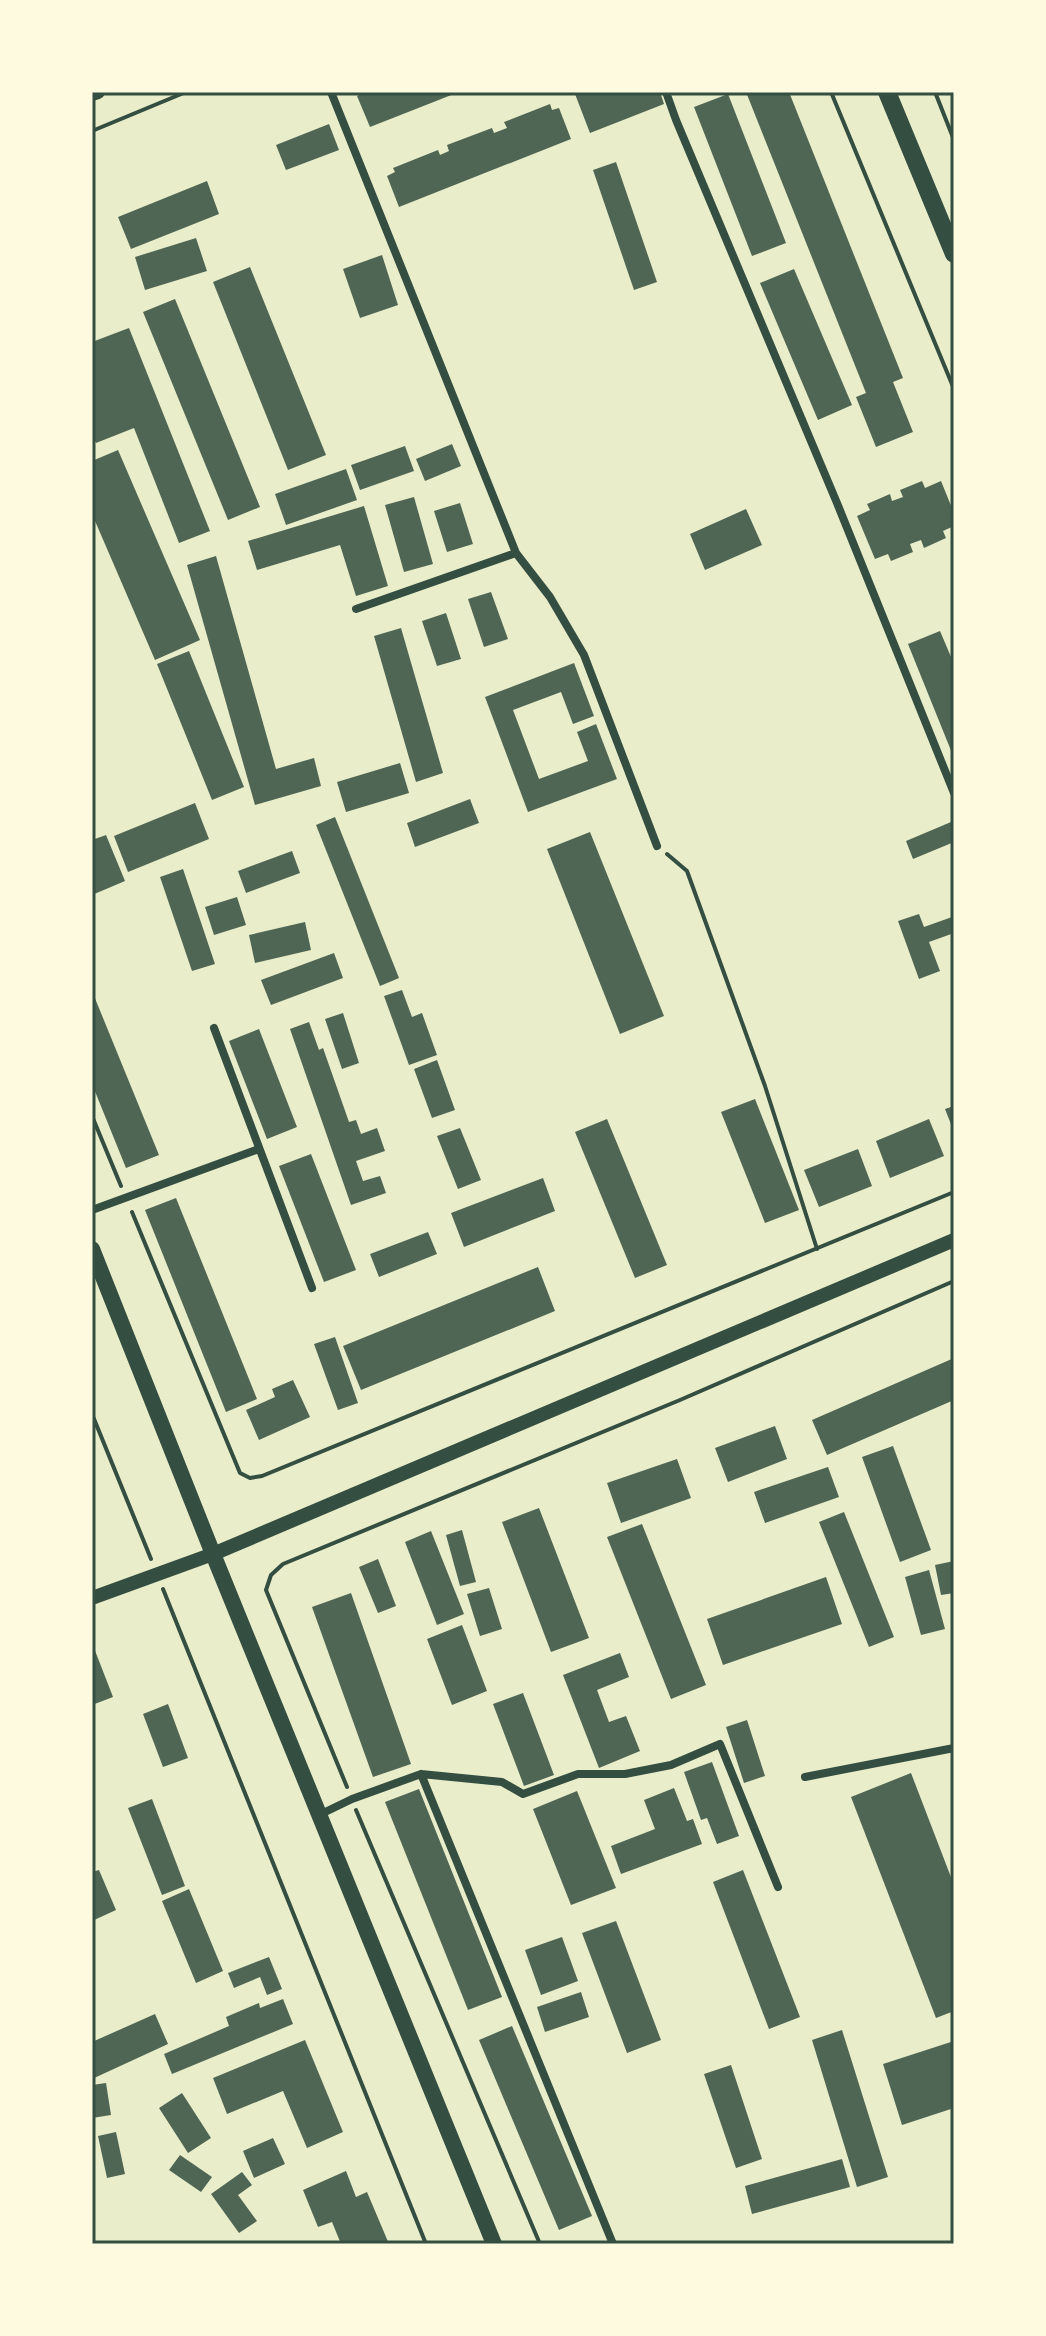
<svg xmlns="http://www.w3.org/2000/svg" width="1046" height="2336" viewBox="0 0 1046 2336" font-family="'Nunito Sans',sans-serif">
	<rect width="100%" height="100%" fill="#e9edc9"/>
	<path fill="#4f6655" d="M365 92H459L370 127 357 96Z
		M581 92H660L664 104 590 133 575 94Z
		M746 92H789L903 378 893 382 913 432 876 447 856 397 866 393Z
		M728 94 786 243 752 256 694 107Z
		M550 104 552 110 559 108 571 139 399 207 387 176 395 172 393 168 438 150 440 155 449 151 447 145 492 128 494 133 507 128 504 122Z
		M329 124 339 150 286 170 276 145Z
		M616 162 657 282 634 290 593 170Z
		M207 181 219 214 131 249 118 217Z
		M196 238 207 271 145 290 135 257Z
		M382 255 398 305 360 318 343 269Z
		M250 267 326 455 288 470 213 282Z
		M794 269 852 405 818 420 760 283Z
		M175 299 260 507 228 520 143 312Z
		M129 328 210 531 179 543 134 428 96 443 92 434V342Z
		M452 444 461 466 425 481 416 459Z
		M405 446 414 471 360 490 351 465Z
		M118 450 200 640 155 660 92 514V461Z
		M346 469 357 500 286 525 275 494Z
		M922 481 925 488 941 481 954 513V526L943 531 946 538 924 548 921 540 910 544 913 552 891 561 888 554 875 559 857 516 870 510 867 504 890 494 892 501 903 497 900 490Z
		M414 497 433 564 404 572 385 505Z
		M460 503 473 544 447 552 434 511Z
		M364 506 388 586 356 596 340 545 257 570 248 541Z
		M746 509 762 545 705 570 690 534Z
		M216 556 276 769 314 758 321 786 255 805 187 565Z
		M491 592 508 639 484 647 468 599Z
		M446 613 461 659 437 666 422 621Z
		M401 628 443 773 416 782 374 636Z
		M940 631 954 664V758L908 644Z
		M189 651 244 787 212 800 157 664Z
		M574 663 594 716 573 724 561 692 513 710 539 779 588 761 577 732 596 724 617 779 528 812 485 697Z
		M400 763 409 793 346 812 337 782Z
		M470 799 479 823 415 847 407 823Z
		M195 803 209 839 128 872 114 836Z
		M335 817 399 978 380 986 316 825Z
		M951 822 954 829V842L913 859 906 841Z
		M590 832 664 1016 620 1034 547 849Z
		M106 835 125 881 92 895V840Z
		M292 851 300 873 246 893 238 871Z
		M183 869 215 964 192 971 160 877Z
		M237 897 246 925 214 935 205 907Z
		M919 914 924 927 952 917 954 922V933L929 942 940 971 919 979 898 921Z
		M305 922 311 950 255 963 249 935Z
		M334 953 343 978 271 1005 261 980Z
		M402 990 412 1017 422 1013 437 1055 409 1065 384 996Z
		M92 991 159 1155 126 1168 92 1084Z
		M343 1013 359 1063 342 1069 325 1019Z
		M309 1022 319 1050 323 1048 349 1122 356 1120 361 1134 377 1128 385 1151 356 1161 363 1181 380 1176 386 1193 351 1205 290 1029Z
		M259 1029 297 1127 267 1139 229 1041Z
		M437 1060 455 1110 432 1118 414 1069Z
		M755 1099 799 1210 765 1223 721 1112Z
		M954 1106V1132L945 1109Z
		M607 1119 667 1265 635 1278 575 1132Z
		M929 1119 944 1156 890 1178 876 1141Z
		M460 1128 481 1180 458 1189 437 1136Z
		M858 1149 872 1186 819 1207 804 1170Z
		M311 1154 356 1270 324 1282 279 1166Z
		M543 1178 555 1211 464 1247 451 1213Z
		M176 1198 257 1399 226 1412 145 1210Z
		M428 1232 437 1254 379 1277 370 1254Z
		M538 1267 555 1311 361 1390 343 1346Z
		M335 1337 358 1403 338 1410 314 1344Z
		M954 1358V1400L827 1455 812 1420Z
		M293 1380 310 1417 259 1440 246 1410 275 1397 272 1389Z
		M775 1426 787 1459 728 1482 715 1448Z
		M893 1446 931 1550 900 1562 862 1457Z
		M677 1459 691 1498 621 1523 607 1483Z
		M828 1467 839 1497 765 1523 754 1492Z
		M539 1508 589 1638 551 1652 502 1522Z
		M844 1512 894 1637 869 1647 819 1522Z
		M642 1524 706 1685 671 1699 607 1537Z
		M462 1530 476 1582 460 1586 446 1535Z
		M431 1531 464 1614 437 1625 405 1542Z
		M378 1559 396 1606 378 1613 359 1567Z
		M954 1561V1593L941 1595 935 1565Z
		M929 1570 945 1629 921 1635 905 1577Z
		M826 1577 842 1624 723 1665 707 1619Z
		M489 1588 502 1629 480 1636 467 1594Z
		M351 1593 411 1764 373 1777 312 1607Z
		M462 1625 487 1691 452 1705 427 1639Z
		M94 1648 113 1697 92 1705V1649Z
		M620 1653 629 1677 597 1690 609 1722 626 1716 640 1751 599 1768 563 1675Z
		M523 1693 554 1775 524 1786 493 1704Z
		M168 1704 188 1758 163 1767 143 1714Z
		M747 1720 765 1776 744 1783 726 1727Z
		M712 1762 739 1836 717 1844 707 1818 701 1820 684 1772Z
		M911 1773 954 1885V2011L936 2018 851 1797Z
		M674 1788 687 1821 693 1819 702 1844 621 1874 611 1846 655 1829 644 1800Z
		M419 1789 502 1997 468 2010 385 1802Z
		M577 1791 616 1888 571 1905 533 1809Z
		M152 1799 185 1886 162 1895 128 1808Z
		M99 1870 116 1910 92 1921V1872Z
		M743 1870 800 2017 769 2029 713 1882Z
		M189 1889 223 1971 196 1983 162 1901Z
		M616 1921 661 2040 627 2053 582 1933Z
		M562 1937 578 1981 541 1995 525 1950Z
		M269 1957 282 1989 267 1995 260 1977 234 1988 228 1973Z
		M581 1992 589 2017 545 2032 537 2007Z
		M283 1999 293 2024 172 2074 164 2054 229 2026 226 2017 259 2003 260 2008Z
		M155 2014 168 2044 92 2079V2042Z
		M512 2026 592 2216 559 2230 479 2040Z
		M842 2030 888 2177 857 2187 812 2040Z
		M305 2040 343 2132 307 2148 283 2091 227 2114 213 2078Z
		M954 2041V2108L902 2125 883 2064Z
		M731 2065 762 2159 736 2168 704 2074Z
		M106 2083 111 2115 92 2118V2085Z
		M182 2093 211 2138 188 2153 159 2108Z
		M116 2132 125 2174 107 2178 98 2136Z
		M273 2138 285 2164 254 2178 243 2151Z
		M180 2155 212 2177 201 2192 169 2170Z
		M842 2159 850 2187 752 2214 745 2186Z
		M346 2171 356 2197 367 2192 389 2244H341L332 2222 318 2227 303 2190Z
		M242 2172 252 2185 238 2195 257 2221 239 2233 211 2194Z"/>
	<g fill="none" stroke-linecap="round" stroke-linejoin="round">
		<path stroke="#344e41" stroke-width="4" d="M831 92 954 389
			M935 92 954 140
			M92 131 186 92
			M667 854 687 871 765 1086 817 1249
			M92 1116 121 1186
			M132 1212 240 1473 250 1478 262 1476 954 1192
			M92 1414 151 1559
			M163 1589 426 2244
			M347 1787 266 1590 271 1575 283 1564 680 1400 954 1281
			M356 1810 540 2244"/>
		<path stroke="#344e41" stroke-width="8" d="M331 92 516 553 550 597 584 655 657 846
			M666 92 676 120 837 503 954 793
			M356 609 516 553
			M214 1028 312 1288
			M92 1210 259 1149
			M421 1774 613 2244
			M805 1777 954 1748
			M319 1815 352 1799 421 1774 502 1782 523 1794 578 1774H625L671 1765 720 1744 778 1887"/>
		<path stroke="#344e41" stroke-width="14" d="M92 94 98 92
			M92 1598 213 1554 954 1240"/>
		<path stroke="#344e41" stroke-width="16" d="M92 1249 213 1554 494 2244"/>
		<path stroke="#344e41" stroke-width="18" d="M887 92 954 254"/>
	</g>
	<rect width="1046" height="2336" fill="none" stroke="#fefae0" stroke-width="188"/>
	<rect x="94" y="94" width="858" height="2148" fill="none" stroke="#344e41" stroke-width="3"/>
</svg>
